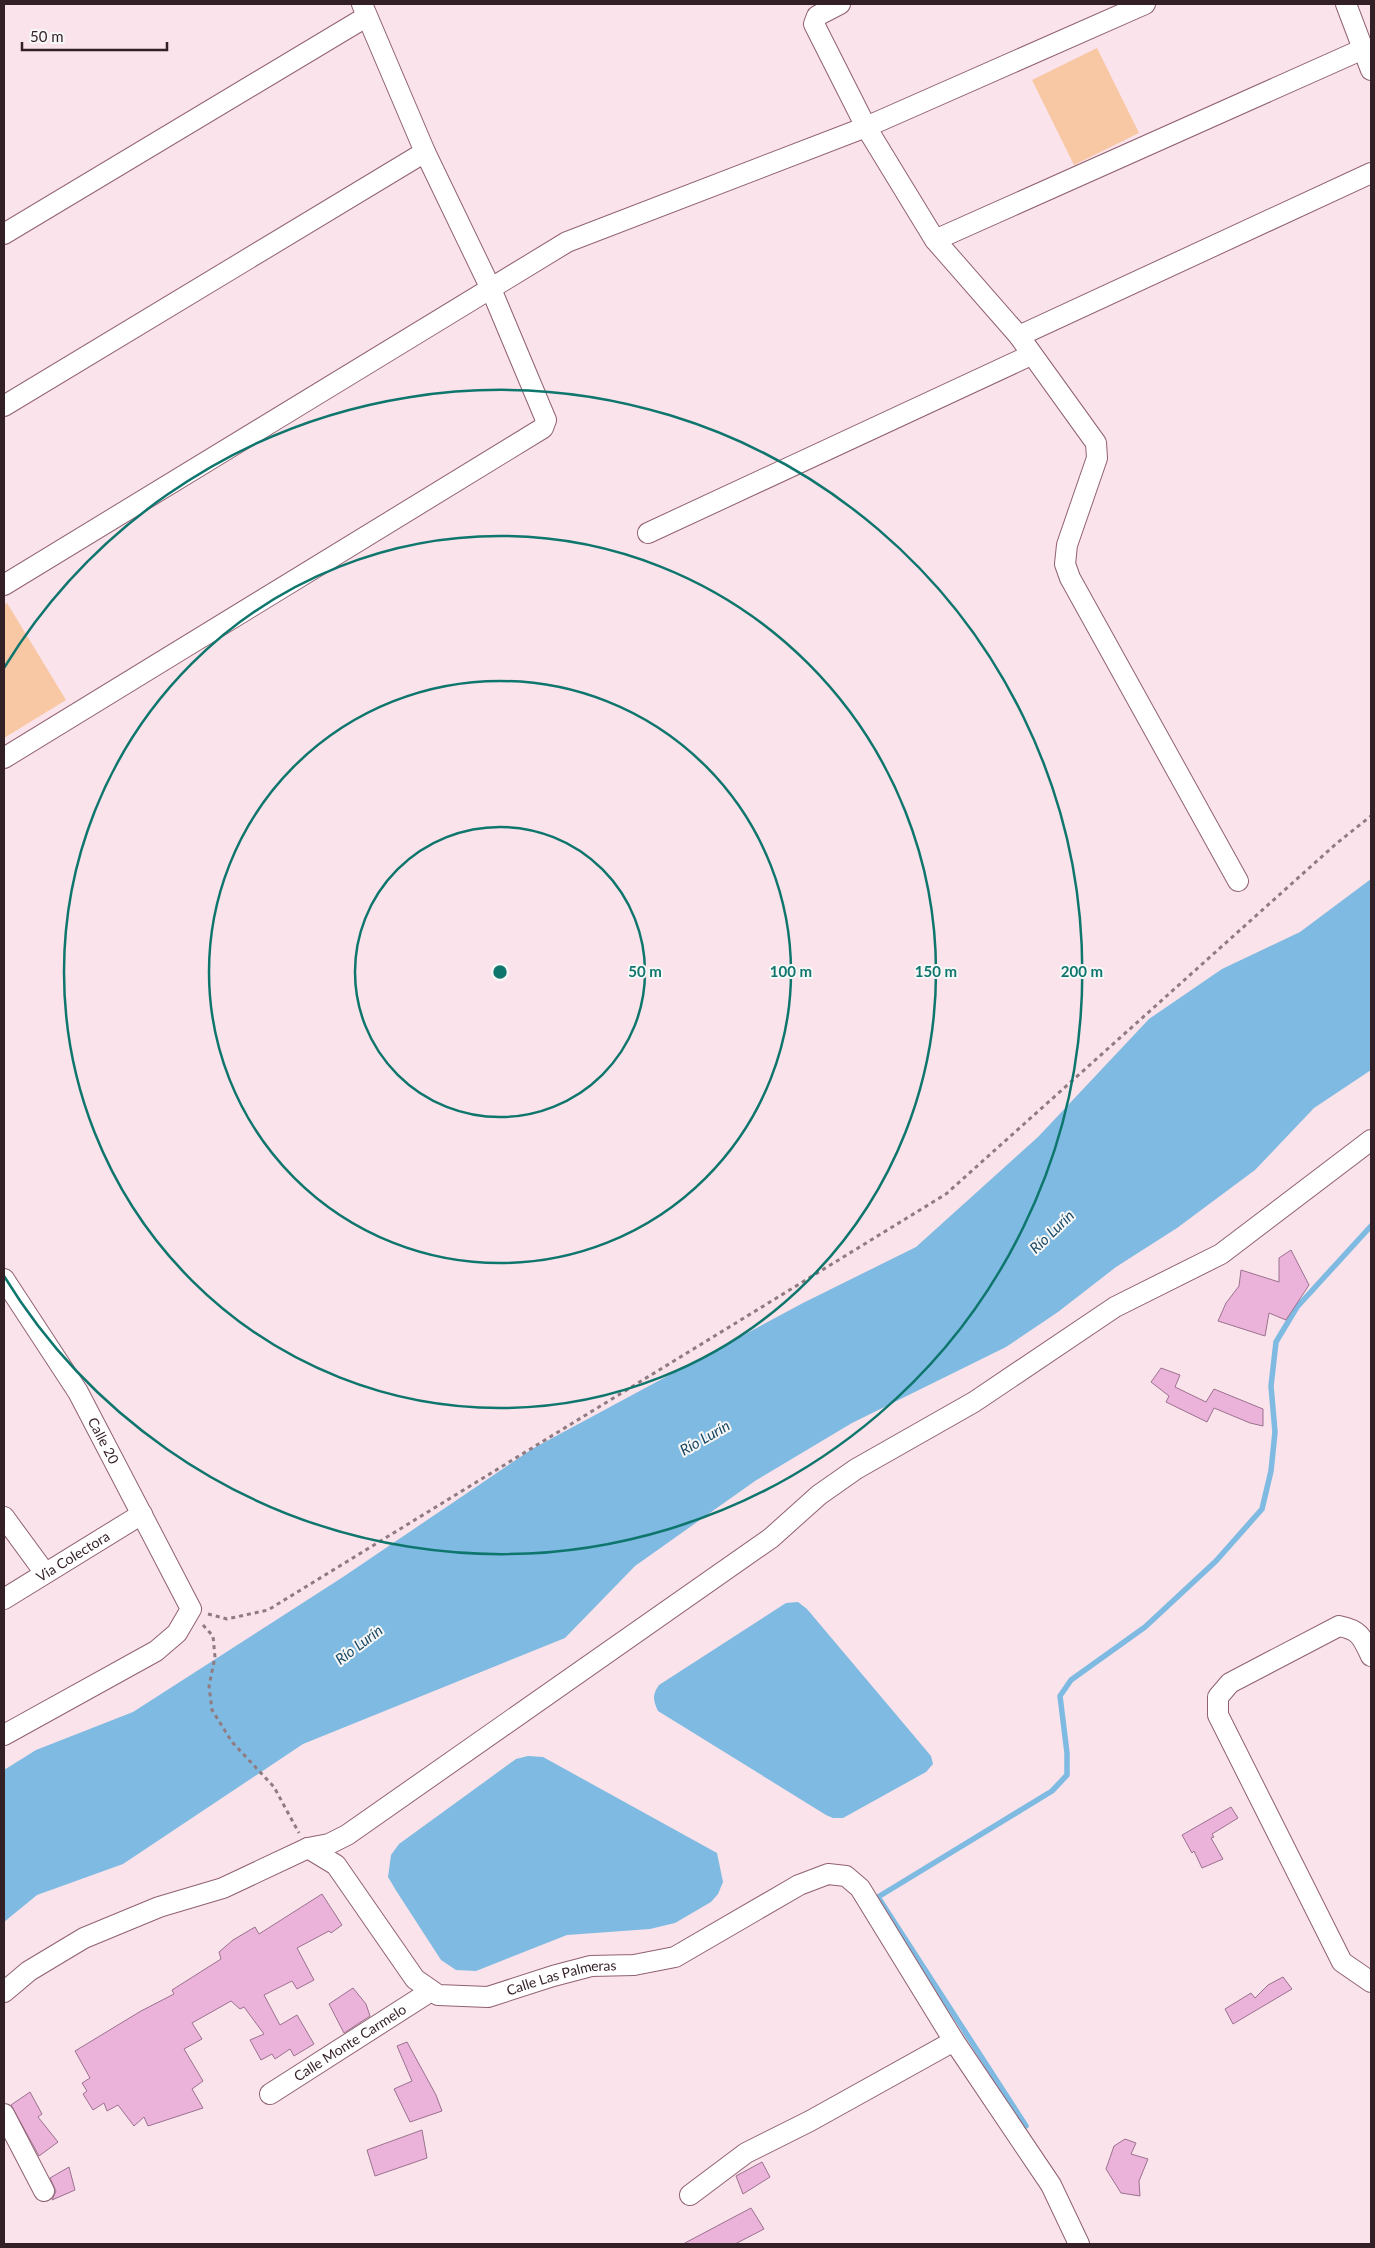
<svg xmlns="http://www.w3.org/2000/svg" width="1375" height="2248" viewBox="0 0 1375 2248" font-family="Lato,sans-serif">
	<rect width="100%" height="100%" fill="#fae3ea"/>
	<path fill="#f8c8a5" d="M1097 48 1139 133 1074 165 1032 80Z
		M7 603 66 700 4 738V605Z"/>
	<path fill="#7ebae1" d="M1371 879V1070L1314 1108 1255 1170 1177 1228 1116 1267 1058 1312 1006 1347 852 1423 755 1481 635 1566 565 1638 303 1744 123 1864 37 1895 4 1922V1770L36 1750 133 1712 343 1577 532 1449 803 1303 916 1247 1038 1137 1149 1019 1222 969 1300 932Z
		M798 1602 807 1609 931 1756 933 1764 926 1772 843 1818H833L826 1815 658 1711C653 1700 652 1695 659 1685L786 1603Z
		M528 1756 543 1757 717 1853 723 1882 718 1894 711 1902 675 1923 650 1929 567 1935 476 1971 456 1970 441 1960 397 1892 388 1877 391 1855 399 1844 516 1759Z"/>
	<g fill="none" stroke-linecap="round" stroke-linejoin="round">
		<path stroke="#7ebae1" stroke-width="5.5" d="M1026 2126 878 1897 1052 1791 1067 1775V1753L1060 1696 1071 1680 1145 1627 1216 1561 1262 1509 1271 1471 1275 1432 1271 1386 1276 1342 1297 1307 1371 1226"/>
	</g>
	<path fill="#ebb2da" stroke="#9b728f" d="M1291 1250 1309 1285 1286 1320 1269 1313 1265 1336 1218 1321 1226 1303 1239 1286 1241 1270 1279 1282V1258Z
		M1161 1368 1180 1375 1175 1387 1206 1402 1214 1389 1263 1409V1426L1250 1423 1214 1408 1207 1422 1166 1402 1169 1396 1151 1382Z
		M1231 1807 1238 1818 1212 1834 1214 1837 1211 1838 1223 1859 1202 1868 1194 1851 1192 1853 1182 1835Z
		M322 1894 342 1925 331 1933 329 1931 297 1948 314 1980 297 1989 292 1981 264 1995 280 2025 297 2015 314 2044 294 2056 290 2049 275 2059 272 2054 261 2060 250 2040 264 2034 244 2007 240 2009 231 2001 192 2023 202 2039 184 2049 203 2081 192 2089 203 2108 148 2126 144 2117 134 2126 118 2105 107 2111 104 2103 93 2110 83 2094 87 2091 82 2083 90 2078 75 2051 141 2011 174 1994 172 1990 221 1959 219 1952 233 1940 255 1927 259 1934Z
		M1283 1977 1292 1989 1233 2024 1225 2009 1251 1993 1255 1998 1268 1985Z
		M353 1988 366 2004 370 2016 344 2033 329 2004Z
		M407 2042 436 2095 442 2111 410 2122 394 2089 412 2081 397 2046Z
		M30 2092 42 2114 38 2117 58 2142 39 2156 11 2105Z
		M422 2130 427 2158 375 2176 367 2150Z
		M1125 2139 1136 2143 1131 2154 1148 2159 1139 2181 1140 2196 1121 2193 1106 2169 1114 2146Z
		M762 2162 770 2177 743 2194 736 2176Z
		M69 2167 75 2190 52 2200 56 2191 50 2178Z
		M751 2208 764 2229 735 2244H683Z"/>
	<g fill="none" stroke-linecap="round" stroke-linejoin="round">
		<g stroke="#916171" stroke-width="22">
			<g id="minor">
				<path d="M840 4 817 16 814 24 866 127 935 240 1019 336 1096 443 1097 458 1067 545 1065 564 1070 578 1238 881"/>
				<path d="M1346 4 1371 70"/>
				<path d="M4 234 366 17"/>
				<path d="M935 240 1363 49"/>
				<path d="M1019 336 1371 173"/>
				<path d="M4 406 425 152"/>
				<path d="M648 533 1031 355"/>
				<path d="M4 585 567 242 866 127 1145 4"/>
				<path d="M4 758 543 428 546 420 491 289 425 152 362 4"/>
				<path id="s1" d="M4 1279 78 1392 191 1609 177 1633 156 1651 4 1735"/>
				<path d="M4 1517 45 1573"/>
				<path id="s2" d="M4 1599 142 1514"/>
				<path d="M1371 1656C1362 1637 1360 1630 1339 1626L1230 1683 1218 1697V1715L1342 1962 1371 1982"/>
				<path id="s3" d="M308 1848 336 1865 415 1979 438 1995 488 1997 553 1976 591 1966 634 1965 675 1957 799 1885 828 1874 846 1876 860 1888 954 2041 1051 2185 1079 2244"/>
				<path d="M4 1992 29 1971 84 1938 159 1907 223 1888 308 1848 329 1844 347 1835 771 1538 819 1495 856 1469 974 1402 1115 1307 1221 1254 1371 1140"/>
				<path id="s4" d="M270 2094 431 1991"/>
				<path d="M4 2114 44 2191"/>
				<path d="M690 2195 746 2153 810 2121 954 2041"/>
			</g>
		</g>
		<path stroke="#907b82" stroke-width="3" stroke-dasharray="4 4" stroke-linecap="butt" d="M208 1614 227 1619 268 1610 946 1194 1337 843 1371 816
			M203 1625 213 1636 215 1657 209 1686 212 1710 232 1742 274 1787 299 1833"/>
		<use href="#minor" stroke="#fff" stroke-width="20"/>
	</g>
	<g fill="none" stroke="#0f766e" stroke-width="2.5">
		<circle cx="500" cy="972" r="145"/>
		<circle cx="500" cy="972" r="291"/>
		<circle cx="500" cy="972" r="436"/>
		<path d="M4 668A582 582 0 1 1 4 1276"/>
	</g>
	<g text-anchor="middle" stroke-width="4" stroke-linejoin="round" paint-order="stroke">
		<g font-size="14" fill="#331f26" stroke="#f7f7f7">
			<text dy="5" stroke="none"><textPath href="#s1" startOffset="190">Calle 20</textPath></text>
			<text dy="5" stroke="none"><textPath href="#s2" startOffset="81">Via Colectora</textPath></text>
			<text dy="5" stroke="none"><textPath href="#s3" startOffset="326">Calle Las Palmeras</textPath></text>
			<text dy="5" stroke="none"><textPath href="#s4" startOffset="95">Calle Monte Carmelo</textPath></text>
		</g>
		<g font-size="15" font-style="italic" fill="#1a4964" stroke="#f7f7f7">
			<text transform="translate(1052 1232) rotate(-44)" y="5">Río Lurín</text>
			<text transform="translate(705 1438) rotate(-30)" y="5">Río Lurín</text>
			<text transform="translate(359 1645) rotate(-37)" y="5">Río Lurín</text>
		</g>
	</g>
	<circle cx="500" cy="972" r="8" fill="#0f766e" stroke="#f7f7f7" stroke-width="2.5"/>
	<g font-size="15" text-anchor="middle" font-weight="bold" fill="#0f766e" stroke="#f7f7f7" stroke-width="4" stroke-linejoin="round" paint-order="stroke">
		<text x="645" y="977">50 m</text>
		<text x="791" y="977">100 m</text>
		<text x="936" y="977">150 m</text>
		<text x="1082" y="977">200 m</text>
	</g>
	<rect width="1375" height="2248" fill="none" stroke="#331f26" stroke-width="10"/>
	<path d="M22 42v8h145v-8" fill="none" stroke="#331f26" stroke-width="2.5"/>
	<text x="30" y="42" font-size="15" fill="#331f26" stroke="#f7f7f7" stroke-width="4" paint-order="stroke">50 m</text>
</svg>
